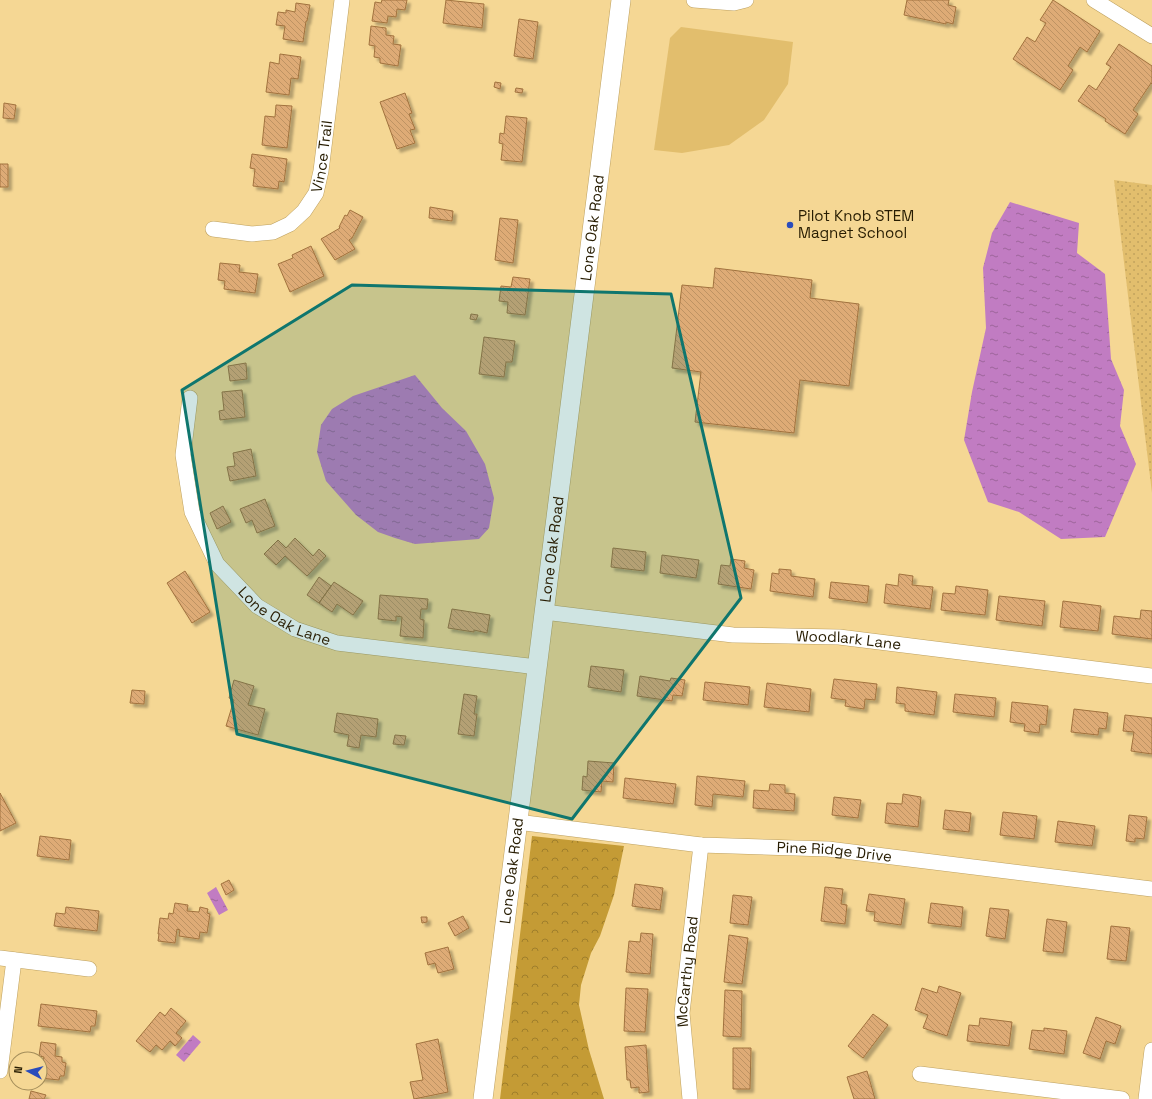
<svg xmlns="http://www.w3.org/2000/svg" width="1152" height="1099" viewBox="0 0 1152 1099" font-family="'Space Grotesk',sans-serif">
	<defs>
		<pattern id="grass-dots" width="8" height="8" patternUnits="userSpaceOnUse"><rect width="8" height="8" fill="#e2be6d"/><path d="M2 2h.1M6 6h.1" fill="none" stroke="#c2a35d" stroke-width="1.8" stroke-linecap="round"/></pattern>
		<pattern id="forest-crowns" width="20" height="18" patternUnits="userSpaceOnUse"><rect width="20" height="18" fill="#c49b35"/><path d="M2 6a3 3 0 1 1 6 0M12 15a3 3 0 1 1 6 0" fill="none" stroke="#9f7e2b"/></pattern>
		<pattern id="water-ripples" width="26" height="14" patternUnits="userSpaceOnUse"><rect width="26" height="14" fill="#c17cc2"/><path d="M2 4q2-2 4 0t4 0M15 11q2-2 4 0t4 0" fill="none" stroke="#9d659b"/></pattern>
		<pattern id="building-back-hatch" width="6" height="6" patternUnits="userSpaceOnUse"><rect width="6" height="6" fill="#deab76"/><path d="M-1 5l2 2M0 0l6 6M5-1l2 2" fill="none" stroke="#be9364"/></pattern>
		<filter id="shadow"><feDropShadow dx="3.5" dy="3.5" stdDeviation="1" flood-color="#0004"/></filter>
	</defs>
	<rect width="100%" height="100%" fill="#f5d794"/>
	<path fill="url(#grass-dots)" d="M1114 180 1152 185V493Z"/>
	<path fill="url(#forest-crowns)" d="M532 836 624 846 614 895 600 936 591 953 581 985 579 1005 589 1050 604 1099H500Z"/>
	<path fill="#e2be6d" d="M681 27 793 42 788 84 764 120 729 145 682 153 654 150 670 38Z"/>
	<path fill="url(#water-ripples)" d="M1010 202 1079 223 1077 253 1105 274 1111 359 1124 390 1120 426 1136 464 1105 537 1061 539 1019 512 988 502 964 440 972 392 986 328 983 268 992 233Z
		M415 375 442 408 466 431 485 464 494 498 489 528 479 539 415 544 395 538 378 532 356 515 326 481 317 452 321 425 332 409 353 396Z
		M216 887 228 910 219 915 207 893Z
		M193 1035 201 1042 184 1062 176 1055Z"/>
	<path fill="url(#building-back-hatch)" stroke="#a1723e" filter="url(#shadow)" d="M382 0H407L405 10 397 9 396 17 388 16 387 23 372 21 375 2 381 3Z
		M446 0 484 4 482 28 443 23Z
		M907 0H949L948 5 956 7 953 24 946 22V24L904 15Z
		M1053 0 1100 31 1087 52 1080 47 1068 66 1073 70 1060 90 1013 59 1027 37 1035 42 1046 23 1040 20Z
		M296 3 310 5 307 21H306L303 42 283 39 285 26 276 25 278 12 286 13V10L295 12Z
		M519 19 538 22 533 59 514 56Z
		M371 26 386 28V35L394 36 393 44 401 45 398 66 380 63V58L374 57 375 46 369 45Z
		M1119 44 1152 66V84L1151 83 1133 110 1138 114 1125 134 1105 121 1106 119 1078 101 1089 85 1096 90 1111 67 1106 64Z
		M280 54 301 57 298 79 291 78 289 95 266 92 270 62 279 64Z
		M495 82 501 83 500 89 494 87Z
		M516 88 523 89 522 93 515 92Z
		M405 93 412 113 409 114 415 129 410 130 415 143 397 149 380 102Z
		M4 103 16 105 14 119 3 118Z
		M276 105 292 106 287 148 262 145 265 116 275 117Z
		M506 116 527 118 522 162 501 160 503 144 499 143 500 133 504 134Z
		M252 154 287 159 284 182 279 181 278 189 253 186 255 169 250 168Z
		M0 164H8V187H0Z
		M430 207 453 211 452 221 429 218Z
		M350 210 363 217 352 238 349 240 355 249 335 260 321 239 340 228 339 227 345 215 347 216Z
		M500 218 518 220 513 263 495 260Z
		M311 246 324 276 290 292 278 264 293 258 292 255Z
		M220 263 240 265 239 272 258 274 255 293 224 289 225 281 218 280Z
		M715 268 812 280 810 298 859 304 849 386 800 380 794 433 695 422 701 372 672 368 682 285 713 288Z
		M513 277 530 279 525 315 507 313 508 302 499 301 501 286 511 287Z
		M471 314 478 315 476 320 470 319Z
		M484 337 515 341 512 362H506L504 377 479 374Z
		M246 363 247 379 230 381 228 366Z
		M242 390 245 417 220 420 219 411 224 410 222 392Z
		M251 449 256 476 230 481 227 467 235 466 233 453Z
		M265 499 275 526 257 533 252 520 246 523 240 509Z
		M223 506 231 522 217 529 210 513Z
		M295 538 313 556 319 549 326 556 307 576 285 556 276 565 264 554 278 540 286 548Z
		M613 548 646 552 644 571 611 567Z
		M662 555 699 560 696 578 660 573Z
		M731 559 745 561 744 568 754 570 751 589 718 584 721 565 730 566Z
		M779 569 791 570V576L815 579 813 597 770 591 772 573 779 574Z
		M185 571 210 612 192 623 167 583Z
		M899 574 913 576 912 585 933 587 930 609 884 603 886 584 898 586Z
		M319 577 331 586 319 603 307 595Z
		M334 582 363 601 353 615 337 604 332 612 319 603Z
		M831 582 869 586 867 603 829 598Z
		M956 586 988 590 985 615 941 610 943 593 955 594Z
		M380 595 428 599 427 609H421L420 619 424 620 423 638 400 636 402 617 396 616V621L378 619Z
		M999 596 1045 601 1042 626 996 620Z
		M1063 601 1101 606 1098 631 1060 627Z
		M452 609 490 615 487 633 474 630V632L448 628Z
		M1141 610 1152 611V639L1112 634 1114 616 1140 619Z
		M591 666 624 670 621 692 588 687Z
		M640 676 670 681 671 678 685 680 682 696 673 695 672 701 637 696Z
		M834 679 877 684 875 700 865 699 864 709 845 706 846 700 831 698Z
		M234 680 254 686 248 705 265 709 258 735 226 726 234 700 229 698Z
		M705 682 750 687 748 705 703 700Z
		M767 683 811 689 809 712 764 707Z
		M897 687 937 692 934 715 905 711V704L896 703Z
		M132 690 145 691 144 704 130 703Z
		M464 694 477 696 474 714H477L474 736 458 734Z
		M955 694 996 698 994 717 953 712Z
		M1012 702 1048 706 1046 725 1040 724 1039 733 1024 731 1025 724 1010 722Z
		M1074 709 1108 713 1106 729 1099 728 1098 735 1071 732Z
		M337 713 378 719 376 737 361 735 359 748 347 746 349 735 334 732Z
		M1125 715 1152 718V754L1131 751 1134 732 1123 731Z
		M395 735 406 736 404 745 393 744Z
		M588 761 614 763 613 782 602 781 601 792 582 790 583 776 587 777Z
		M697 776 745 781 743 797 713 794 712 807 695 805Z
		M625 778 676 784 673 804 623 798Z
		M770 784 785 785V793L795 794 794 811 753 808 754 790 769 791Z
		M0 793 16 823 0 831Z
		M903 794 921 797 918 827 885 823 887 803 902 804Z
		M834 797 861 800 858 818 832 815Z
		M945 810 971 813 969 832 943 829Z
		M1003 812 1037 816 1034 839 1000 835Z
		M1129 815 1147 817 1144 839 1135 838V842L1126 841Z
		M1058 821 1095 826 1092 846 1055 842Z
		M40 836 71 840 69 860 37 856Z
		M229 880 234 890 226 895 221 884Z
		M635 884 663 888 660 910 632 906Z
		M825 887 843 889 841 904 847 905 845 924 821 921Z
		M869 894 905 899 901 925 874 921 875 912 866 911Z
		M733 895 752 897 748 925 730 923Z
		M175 903 188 905 187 911 199 912 200 907 208 909 207 913 210 914 207 933 200 932 199 939 179 936 180 930 177 929 175 943 158 941 159 934H158L160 918 168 919 169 913 173 914Z
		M931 903 963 907 961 927 928 923Z
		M66 907 99 911 97 931 54 926 56 913 65 914Z
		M990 908 1009 910 1005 939 986 936Z
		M463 916 469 928 455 936 448 923Z
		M421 917H427V922L422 923Z
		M1047 919 1067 922 1063 953 1043 951Z
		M1111 926 1130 928 1126 961 1107 959Z
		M641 933 653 934 650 974 626 972 629 941 640 942Z
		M729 935 748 938 742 984 724 982Z
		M448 947 454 969 438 973 435 963 428 965 425 953Z
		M939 986 961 993 947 1036 923 1028 928 1015 915 1010 922 988 937 993Z
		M626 988 648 989 645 1032 624 1031Z
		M725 990 742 991 741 1037 723 1036Z
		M41 1004 97 1011 95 1026H91L90 1032 38 1026Z
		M171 1008 186 1021 176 1033 182 1038 175 1046 170 1041 162 1050 156 1045 150 1052 136 1041 160 1012 165 1016Z
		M873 1014 888 1025 863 1058 848 1046Z
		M1096 1017 1121 1026 1115 1044 1106 1041 1100 1059 1083 1053Z
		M980 1018 1012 1022 1009 1046 967 1041 969 1025 979 1026Z
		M1044 1028 1067 1031 1064 1054 1029 1049 1032 1030 1044 1031Z
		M438 1039 448 1092 414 1099 410 1082 423 1080 416 1044Z
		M41 1042 56 1044 55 1056 62 1057V1062L66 1063 64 1076H60L59 1080 40 1078V1062H43L44 1057 39 1056Z
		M646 1045 649 1092 639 1093V1087L631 1088 630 1080H627L625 1047Z
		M733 1048H751L750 1089H733Z
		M867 1071 875 1099H854L847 1077Z
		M31 1091 46 1095 44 1099H29Z"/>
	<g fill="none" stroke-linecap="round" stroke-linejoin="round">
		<g stroke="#bda05f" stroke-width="16">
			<g id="minor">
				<path d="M694 0 734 3 746 0"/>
				<path d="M1094 0 1152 36"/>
				<path id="s1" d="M213 229 252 234 273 232 290 224 304 211 316 193 321 171 342 0"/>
				<path id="s2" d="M190 398 183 455 192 512 217 564 257 606 295 629 337 643 537 667"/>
				<path id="s3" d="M544 612 733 635 839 637 1152 676"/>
				<path id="s4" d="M517 822 701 845 828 849 1152 889"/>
				<path d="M0 958 89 969"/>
				<path d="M0 1071 14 960"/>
				<path d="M920 1074 1122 1099"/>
				<path id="s5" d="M690 1099 682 1013 701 845"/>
				<path d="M1146 1099 1152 1050"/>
			</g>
		</g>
		<g stroke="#bda05f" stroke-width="20">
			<g id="major">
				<path id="s6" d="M483 1099 621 0"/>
			</g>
		</g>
		<use href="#minor" stroke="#fff" stroke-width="15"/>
		<use href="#major" stroke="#fff" stroke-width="19"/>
	</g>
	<path fill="#0f766e" fill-opacity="0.2" stroke="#0f766e" stroke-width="3" stroke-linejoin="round" d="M352 285 671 294 741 598 572 819 237 734 182 390Z"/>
	<circle fill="#2a4cbb" stroke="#f5d794" stroke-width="1.5" cx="790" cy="225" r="4"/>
	<g text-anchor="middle" stroke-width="3" stroke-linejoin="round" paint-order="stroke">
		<g font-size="15" fill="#281d02" stroke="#f5d794">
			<text dy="5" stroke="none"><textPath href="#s1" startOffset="157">Vince Trail</textPath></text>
			<text dy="5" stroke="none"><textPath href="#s6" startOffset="878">Lone Oak Road</textPath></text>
			<text dy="5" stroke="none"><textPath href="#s6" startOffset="554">Lone Oak Road</textPath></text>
			<text dy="5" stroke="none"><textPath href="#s2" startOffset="260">Lone Oak Lane</textPath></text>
			<text dy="5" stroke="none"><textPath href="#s3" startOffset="306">Woodlark Lane</textPath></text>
			<text dy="5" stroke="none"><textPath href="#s4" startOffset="319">Pine Ridge Drive</textPath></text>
			<text dy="5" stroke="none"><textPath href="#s6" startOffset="230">Lone Oak Road</textPath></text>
			<text dy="5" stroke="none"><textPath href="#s5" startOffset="128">McCarthy Road</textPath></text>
		</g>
		<g font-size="15" fill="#281d02" stroke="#f5d794" text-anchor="start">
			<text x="798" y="221">Pilot Knob STEM<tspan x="798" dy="17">Magnet School</tspan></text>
		</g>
	</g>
	<g transform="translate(28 1071) rotate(277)"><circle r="19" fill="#f5d794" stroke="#a38d5a"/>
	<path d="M0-3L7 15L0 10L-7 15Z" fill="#2a4cbb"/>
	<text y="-6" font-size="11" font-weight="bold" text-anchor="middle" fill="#281d02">N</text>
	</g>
</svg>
